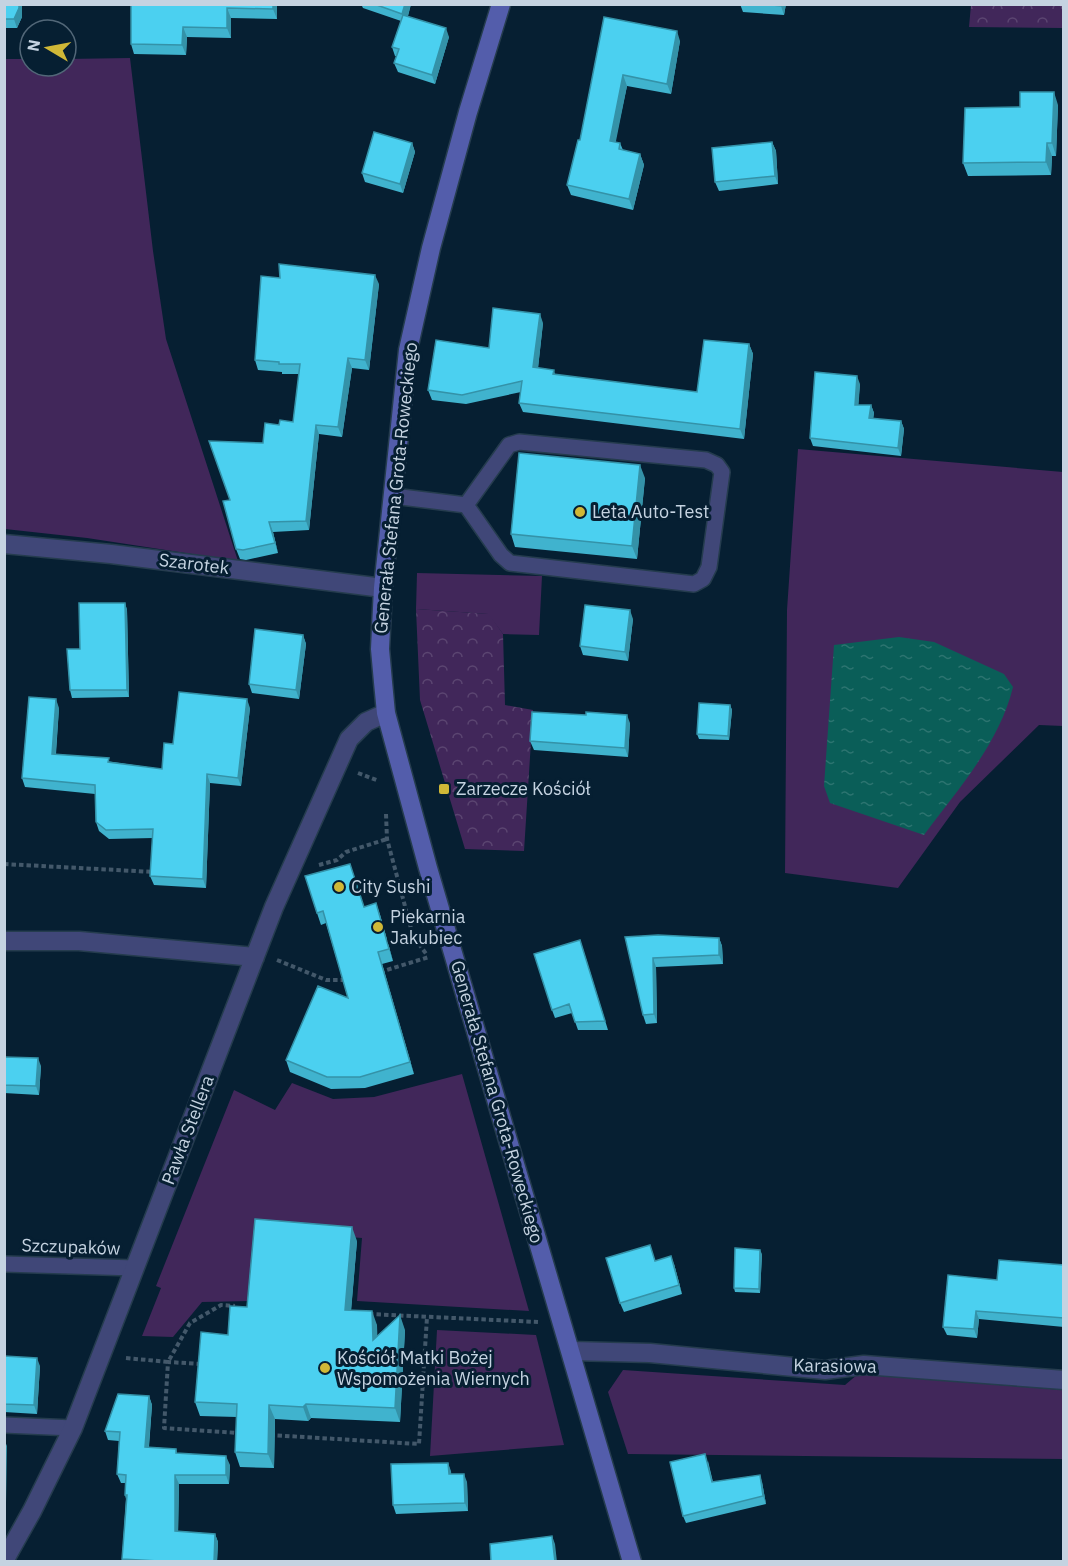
<svg xmlns="http://www.w3.org/2000/svg" width="1068" height="1566" viewBox="0 0 1068 1566" font-family="'IBM Plex Sans',sans-serif">
	<defs>
		<pattern id="forest-crowns" width="20" height="18" patternUnits="userSpaceOnUse" patternTransform="scale(1.5)"><rect width="20" height="18" fill="#41275a"/><path d="M2 6a3 3 0 1 1 6 0M12 15a3 3 0 1 1 6 0" fill="none" stroke="#5b4571"/></pattern>
		<pattern id="water-ripples" width="26" height="14" patternUnits="userSpaceOnUse" patternTransform="scale(1.5)"><rect width="26" height="14" fill="#0a5e58"/><path d="M2 4q2-2 4 0t4 0M15 11q2-2 4 0t4 0" fill="none" stroke="#2c7470"/></pattern>
	</defs>
	<rect width="100%" height="100%" fill="#061f32"/>
	<path fill="#41275a" d="M130 58 153 251 166 339 238 561 87 538 5 529 4 59H30V66H66V59Z
		M798 449 1063 472V726L1039 725 960 802 898 888 785 873 787 610Z
		M417 573 542 576 539 635 503 634 488 614 416 609Z
		M462 1074 529 1311 357 1301 362 1238 257 1230 250 1301 202 1302 173 1337 142 1336 161 1288 156 1286 234 1090 275 1110 292 1083 333 1099 374 1097Z
		M437 1330 536 1335 564 1445 430 1456Z
		M623 1370 845 1385 858 1374 1063 1390V1459L628 1454 608 1392Z"/>
	<path fill="url(#forest-crowns)" d="M971 5H1063V28L969 27Z
		M416 609 489 614 503 634 505 705 533 710 524 851 465 849 420 700Z"/>
	<path fill="url(#water-ripples)" d="M899 637 934 642 1004 674 1013 687C999 744 958 789 924 835L830 803 824 786 834 645Z"/>
	<g fill="none" stroke-linecap="round" stroke-linejoin="round">
		<g stroke="#253c4e" stroke-width="18">
			<path id="lane" d="M393 496 466 505 501 555 510 563 694 584 703 579 709 567 722 472 717 465 706 460 519 442 509 445 466 505
				M4 1264 135 1268
				M4 1425 73 1428"/>
		</g>
		<g stroke="#253c4e" stroke-width="21">
			<path id="street" d="M4 544 111 554 383 588
				M4 941H79L255 957
				M571 1351 650 1353 825 1370 864 1365 1064 1380
				M4 1561 32 1511 73 1428 274 907 349 739 366 722 386 713"/>
		</g>
		<g stroke="#253c4e" stroke-width="21">
			<path id="secondary" d="M501 4 468 112 431 248 408 350 383 588 380 649 383 682 386 713 428 868 632 1562"/>
		</g>
		<path stroke="#43586a" stroke-width="4" stroke-dasharray="4.5 3" stroke-linecap="butt" d="M358 773 379 781
			M386 814 387 839 413 936 427 955
			M4 864 154 872
			M319 865 337 860 346 852 387 839
			M277 960 326 980H347
			M380 972 429 957
			M369 1314 538 1322
			M126 1358 168 1362 190 1323 221 1305 235 1306
			M201 1364 168 1362 164 1428 239 1433
			M270 1435 419 1444 427 1317"/>
		<use href="#lane" stroke="#404778" stroke-width="15"/>
		<use href="#street" stroke="#404778" stroke-width="18"/>
		<use href="#secondary" stroke="#535dab" stroke-width="18"/>
	</g>
	<path fill="#40b3ce" d="M4 4 22 17 17 28H4Z
		M131 4H277V19L231 18V38L187 37 186 55 134 54 131 44Z
		M361 4H411L408 16 449 37 435 84 398 72 394 63 397 56H395L392 47 401 21 363 8Z
		M740 4H786L784 15 743 12Z
		M604 17 680 41 671 94 627 86 615 142 620 143 623 150 640 154 644 165 633 210 571 195 567 185 580 140Z
		M1058 105 1056 156H1052L1051 175 968 176 963 163 1020 107Z
		M772 142 776 151 778 184 719 191 715 182Z
		M412 143 415 152 403 193 365 182 362 173Z
		M280 278 379 284 369 370 352 368 342 437 319 434 309 530 273 532 278 553 246 560 240 559 236 549 230 500 263 443 279 425 293 422 299 374H282V372L258 370 255 360Z
		M543 323 538 368 554 370 555 375 697 392 749 344 753 354 744 439 523 412 519 403 521 392 466 404 432 400 428 390Z
		M860 384 858 405H871L874 413 873 419 901 421 904 429 901 456 813 446 810 438Z
		M645 478 637 559 515 547 511 534Z
		M125 603 127 610 129 697 72 698 70 690Z
		M633 619 628 661 583 655 580 646Z
		M303 635 306 644 299 699 252 693 249 684Z
		M730 705 732 710 729 740 699 739 697 734Z
		M59 708 56 754 162 769 173 744 250 708 241 786 210 783 206 888 154 885 150 876 153 838 109 839 99 831 96 822 95 794 25 787 22 778Z
		M630 723 628 757 534 750 530 741Z
		M350 864 364 907 376 903 380 915 393 961 382 964 414 1074 365 1088 331 1089 290 1072 286 1060 348 998 326 923 321 925 317 913Z
		M625 937 719 938 722 946 723 964 656 967 657 1023 646 1024 643 1015Z
		M580 940 583 949 608 1030H578L572 1013 555 1018 552 1010Z
		M4 1057 41 1066 39 1095 4 1093Z
		M357 1241 351 1310 377 1325V1336L405 1330 400 1422 311 1418 308 1421 275 1419 274 1468 240 1467 235 1452 237 1417 200 1416 195 1402 228 1335 247 1307Z
		M762 1254 760 1293 735 1292 734 1288Z
		M655 1261 674 1264 682 1294 624 1312 620 1303Z
		M1064 1265V1327L979 1319 977 1338 947 1335 943 1327 997 1280Z
		M4 1356 40 1366 37 1414 4 1412Z
		M149 1396 152 1405 149 1447 176 1449 177 1453 230 1465 229 1484H179L178 1531 215 1534 218 1542 217 1562H123L122 1559 126 1499 125 1495 126 1483H121L117 1474 119 1441 108 1440 105 1431Z
		M708 1461 713 1482H762L766 1504 686 1523 683 1516Z
		M448 1463 451 1474 467 1482 468 1511 396 1514 393 1505Z"/>
	<path fill="#3492a8" d="M19 4H22V17L17 28 14 19Z
		M273 4H277V19L273 9Z
		M405 4H411L406 23 402 14Z
		M781 4H786L784 15 781 6Z
		M227 8 231 18V38L227 28Z
		M183 27 187 37 186 55 182 45Z
		M446 28 449 37 435 84 432 75Z
		M677 31 680 41 671 94 667 84Z
		M623 75 627 86 614 151 610 141Z
		M1054 92 1058 105 1056 156 1052 143Z
		M772 142 776 151 778 184 775 176Z
		M412 143 415 152 403 193 400 184Z
		M1047 143 1052 156 1051 175 1046 162Z
		M640 154 644 165 633 210 629 199Z
		M375 275 379 284 369 370 365 360Z
		M540 314 543 323 537 377 533 367Z
		M749 344 753 354 744 439 740 429Z
		M348 358 352 368 342 437 338 427Z
		M857 376 860 384 858 413 855 405Z
		M871 405 874 413 872 426 869 418Z
		M901 421 904 429 901 456 898 448Z
		M316 425 319 434 309 530 306 521Z
		M640 465 645 478 637 559 632 546Z
		M269 522 273 532 278 553 275 543Z
		M125 603 127 610 129 697 127 690Z
		M630 610 633 619 628 661 625 652Z
		M303 635 306 644 299 699 296 690Z
		M56 699 59 708 55 763 52 754Z
		M247 699 250 708 241 786 238 778Z
		M730 705 732 710 729 740 728 736Z
		M627 715 630 723 628 757 625 748Z
		M207 774 210 783 206 888 203 879Z
		M376 903 380 915 393 961 389 949Z
		M719 938 722 946 723 964 719 955Z
		M378 952 382 964 414 1074 410 1062Z
		M653 958 656 967 657 1023 654 1014Z
		M38 1058 41 1066 39 1095 36 1086Z
		M352 1227 357 1241 350 1324 345 1310Z
		M760 1250 762 1254 760 1293 759 1289Z
		M671 1256 674 1264 682 1294 679 1285Z
		M372 1311 377 1325 378 1354 373 1340Z
		M976 1311 979 1319 977 1338 974 1329Z
		M400 1315 405 1330 400 1422 395 1408Z
		M37 1358 40 1366 37 1414 34 1405Z
		M149 1396 152 1405 148 1456 145 1447Z
		M306 1404 311 1418 308 1421 303 1407Z
		M269 1405 275 1419 274 1468 268 1454Z
		M4 1439 7 1446 6 1503 4 1500Z
		M226 1456 230 1465 229 1484 226 1475Z
		M448 1463 451 1471 452 1483 449 1474Z
		M464 1474 467 1482 468 1511 465 1503Z
		M175 1475 179 1484 178 1540 175 1531Z
		M760 1475 762 1482 766 1504 763 1496Z
		M215 1534 218 1542 217 1562H214Z
		M552 1536 555 1544 557 1562H555Z"/>
	<path fill="#4bd0f0" stroke="#3492a8" stroke-width="1.5" d="M4 4H19V8L14 19H4Z
		M131 4H273V9L227 8V28L183 27 182 45 131 44Z
		M374 4H405L402 14Z
		M762 4H781V6Z
		M403 15 446 28 432 75 394 63 399 49 392 47Z
		M604 17 677 31 667 84 623 75 610 141 620 143 619 149 640 154 629 199 567 185 578 140H580Z
		M1020 92H1054L1052 143H1047L1046 162 963 163 965 108 1020 107Z
		M374 132 412 143 400 184 362 173Z
		M772 142 775 176 715 182 712 148Z
		M279 264 375 275 365 360 348 358 338 427 316 425 306 521 269 522 275 543 243 550 236 549 223 501 230 500 209 441 263 443 265 423 279 425 280 420 293 422 300 364H279V362L255 360 261 276 280 278Z
		M493 308 540 314 533 367 554 370 553 374 697 392 704 340 749 344 740 429 519 403 522 381 462 395 428 390 436 340 489 348Z
		M815 372 857 376 855 405H871L869 418 901 421 898 448 810 438Z
		M519 453 640 465 632 546 511 534Z
		M79 603H125L127 690H70L67 649H80Z
		M585 605 630 610 625 652 580 646Z
		M255 629 303 635 296 690 249 684Z
		M179 692 247 699 238 778 207 774 203 879 150 876 153 829 106 830 96 822 95 785 22 778 29 697 56 699 52 754 109 758 108 762 162 769 164 743 173 744Z
		M699 703 730 705 728 736 697 734Z
		M532 712 586 715V712L627 715 625 748 530 741Z
		M350 864 364 907 376 903 389 949 378 952 410 1062 360 1077H327L286 1060 318 986 348 998 323 911 317 913 305 876Z
		M658 935 719 938V955L653 958 654 1014 643 1015 625 937Z
		M580 940 605 1021 575 1022 569 1004 552 1010 534 954Z
		M4 1057 38 1058 36 1086 4 1085Z
		M255 1219 352 1227 345 1310 372 1311 373 1340 400 1315 395 1408 306 1404 303 1407 269 1405 268 1454 235 1452 237 1404 195 1402 201 1332 228 1335 230 1306 247 1307Z
		M650 1245 655 1261 671 1256 679 1285 620 1303 606 1258Z
		M735 1248 760 1250 759 1289 734 1288Z
		M999 1260 1064 1265V1318L976 1311 974 1329 943 1327 948 1275 997 1280Z
		M4 1356 37 1358 34 1405 4 1404Z
		M118 1394 149 1396 145 1447 176 1449V1453L226 1456V1475H175V1531L215 1534 214 1562H158V1561L122 1559 127 1495H125L126 1475 117 1474 120 1432 105 1431Z
		M705 1454 712 1482 760 1475 763 1496 683 1516 670 1462Z
		M448 1463 449 1474H464L465 1503 393 1505 391 1464Z
		M552 1536 555 1562H491L490 1544Z"/>
	<g fill="#d0b837" stroke="#061f32" stroke-width="2">
		<circle cx="580" cy="512" r="6"/>
		<rect x="438" y="783" width="12" height="12" rx="3"/>
		<circle cx="339" cy="887" r="6"/>
		<circle cx="378" cy="927" r="6"/>
		<circle cx="325" cy="1368" r="6"/>
	</g>
	<g text-anchor="middle" stroke-width="6" stroke-linejoin="round" paint-order="stroke">
		<g font-size="18" fill="#c5d3e1" stroke="#061f32">
			<text transform="translate(396 488) rotate(-84)" y="6">Generała Stefana Grota-Roweckiego</text>
			<text transform="translate(194 564) rotate(7)" y="6">Szarotek</text>
			<text transform="translate(497 1102) rotate(74)" y="6">Generała Stefana Grota-Roweckiego</text>
			<text transform="translate(188 1130) rotate(-69)" y="6">Pawła Stellera</text>
			<text transform="translate(71 1247) rotate(2)" y="6">Szczupaków</text>
			<text transform="translate(835 1366) rotate(1)" y="6">Karasiowa</text>
		</g>
		<g font-size="18" fill="#c5d3e1" stroke="#061f32" text-anchor="start">
			<text x="592" y="518">Leta Auto-Test</text>
			<text x="456" y="795">Zarzecze Kościół</text>
			<text x="351" y="893">City Sushi</text>
			<text x="390" y="923">Piekarnia<tspan x="390" dy="21">Jakubiec</tspan></text>
			<text x="337" y="1364">Kościół Matki Bożej<tspan x="337" dy="21">Wspomożenia Wiernych</tspan></text>
		</g>
	</g>
	<rect width="1068" height="1566" fill="none" stroke="#c5d3e1" stroke-width="12"/>
	<g transform="translate(48 48) rotate(280)"><circle r="28" fill="#061f32" stroke="#526778" stroke-width="1.5"/>
	<path d="M0-4.5L10 22L0 15L-10 22Z" fill="#d0b837"/>
	<text y="-9" font-size="16" font-weight="bold" text-anchor="middle" fill="#c5d3e1">N</text>
	</g>
</svg>
